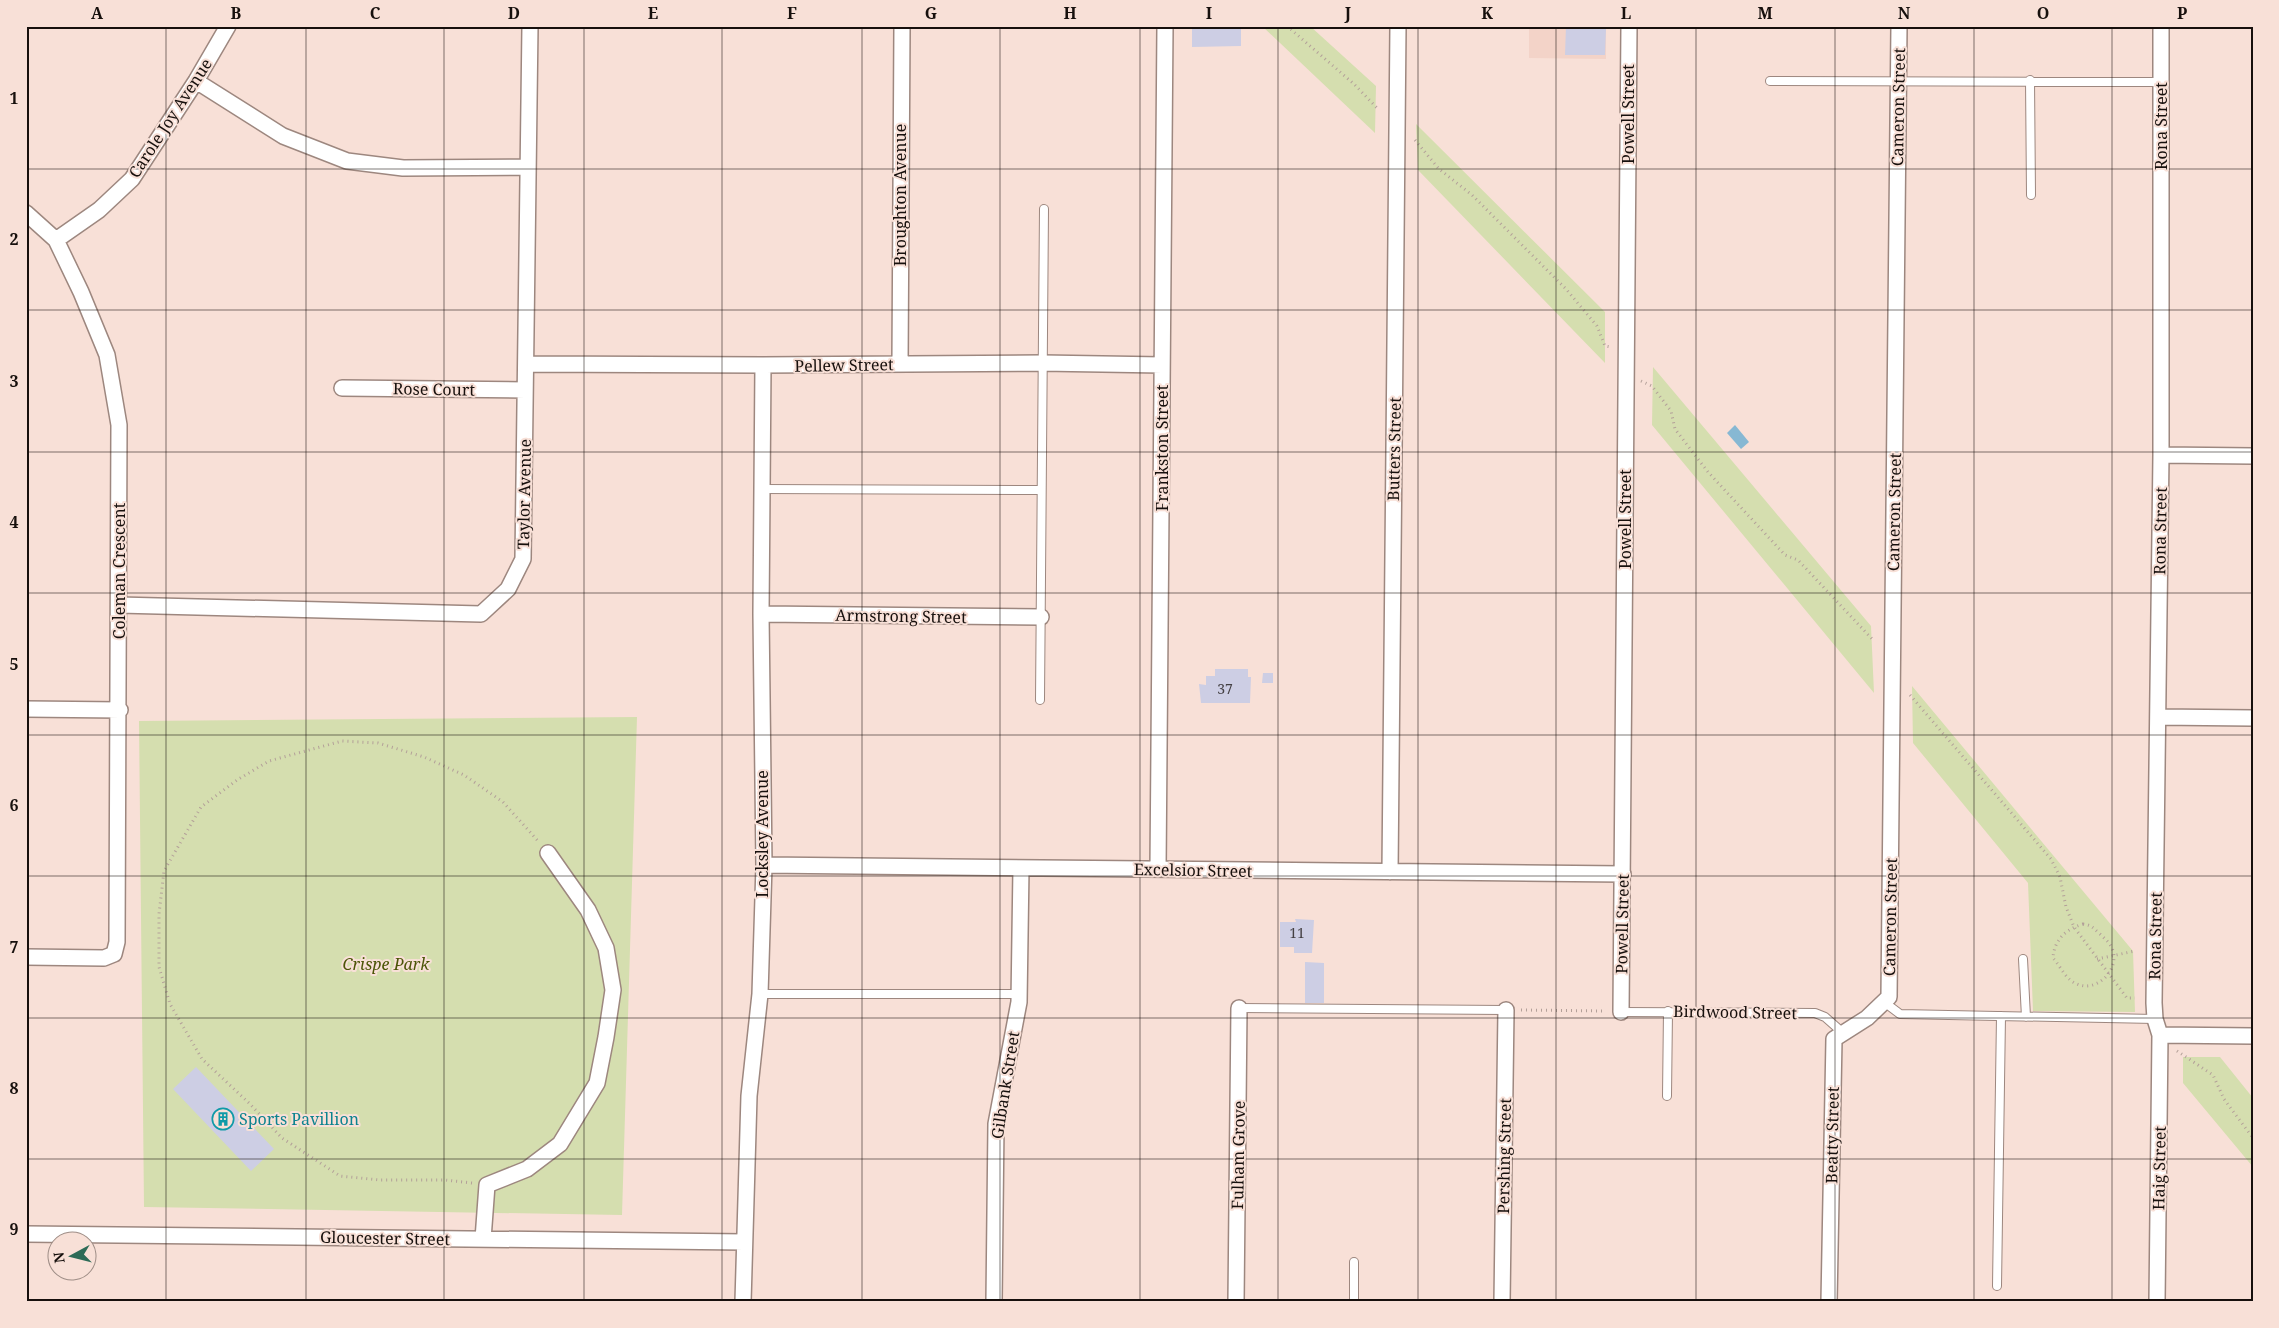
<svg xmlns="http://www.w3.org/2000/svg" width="2279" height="1328" viewBox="0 0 2279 1328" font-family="'Noto Serif',serif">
	<rect width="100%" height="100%" fill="#f8e0d7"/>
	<path fill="#f3d3c8" d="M1529 26H1606V59L1529 58Z"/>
	<path fill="#d5deaf" d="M1262 26H1310L1376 86 1375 133Z
		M1416 124 1605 312V363L1418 170Z
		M1653 367 1871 626 1874 693 1652 425Z
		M1912 686 2133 951 2135 1012 2033 1011 2028 883 1913 743Z
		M637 717 622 1215 144 1207 139 721Z
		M2183 1057H2220L2253 1098V1167L2183 1083Z"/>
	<path fill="#87b8d3" d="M1735 425 1749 442 1741 449 1727 433Z"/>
	<path fill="#cdcee4" d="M1192 26H1241V46L1192 47Z
		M1566 26H1590V29H1606L1605 55H1565Z
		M1215 669H1248V677H1251L1250 703H1201L1199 684 1206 685V676H1215Z
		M1263 673H1273V683H1262Z
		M1295 919 1314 920 1312 953H1294V947H1280V922H1296Z
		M1305 962 1324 963V1003H1305Z
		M196 1067 274 1149 251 1171 173 1089Z"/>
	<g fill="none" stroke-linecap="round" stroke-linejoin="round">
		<g stroke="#9d877f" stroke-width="10">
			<path id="service" d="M2030 80 2031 195
				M1770 81 2160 82
				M762 489 1041 490
				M1040 700 1044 209
				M2023 959 2026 1017
				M760 994H1020
				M1884 1002 1900 1014 2155 1019
				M1239 1008 1506 1010
				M1621 1012 1815 1013 1825 1017 1842 1032
				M1667 1096 1668 1011
				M1354 1262V1302
				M1997 1286 2001 1016"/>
		</g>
		<g stroke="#9d877f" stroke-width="18">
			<path id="minor" d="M196 81 283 136 347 161 403 168 527 167
				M26 213 56 240 81 292 107 355 119 425 117 942 114 954 104 958 26 957
				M56 240 99 210 132 179 196 81 228 26
				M526 364 763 365 1042 363 1162 365
				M900 364 902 26
				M342 388 525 390
				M2161 455 2253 456
				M119 605 481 614 508 589 523 559 530 26
				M761 614 1041 617
				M26 709 120 710
				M2158 717 2253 718
				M764 865 1623 874
				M1158 869 1165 26
				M1390 872 1398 26
				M1621 1012 1629 26
				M2160 1035 2253 1036
				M26 1234 744 1242
				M483 1239 487 1185 527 1169 560 1144 597 1083 606 1037 613 990 606 948 588 910 548 853
				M743 1302 749 1096 760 994 764 865 761 614 763 365
				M994 1302 996 1124 1019 1002 1021 868
				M1236 1302 1239 1008
				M1502 1302 1506 1010
				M1829 1302 1834 1039 1867 1018 1889 997 1899 26
				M2157 1302 2160 1035 2155 1019 2154 1003 2161 455V26"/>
		</g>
		<path stroke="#b3a099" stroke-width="3" stroke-dasharray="1 4" stroke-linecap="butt" d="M1287 26 1354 84 1378 109
			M1415 140 1439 169 1472 195 1566 289 1597 326 1605 346 1611 347
			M1641 381 1652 386 1671 411 1675 429 1708 472 1785 555 1798 560 1874 641
			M1910 695 2051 859 2060 877 2066 907 2074 927 2127 998H2135
			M2083 924C2092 925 2093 928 2099 933 2104 938 2109 942 2112 948 2121 969 2097 993 2077 984 2066 980 2061 967 2053 958 2054 940 2066 929 2083 924Z
			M2097 959 2135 951
			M1521 1010 1605 1011
			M2177 1051 2213 1075 2224 1099 2253 1138
			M472 1183 445 1180H380L340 1176 282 1138 250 1104 202 1059 170 1004 159 967V914L164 871 201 807 237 780 269 761 342 741 378 743 424 757 464 775 503 802 539 842"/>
		<use href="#service" stroke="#fff" stroke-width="8"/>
		<use href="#minor" stroke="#fff" stroke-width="15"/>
	</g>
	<path fill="none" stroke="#17100d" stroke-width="1" stroke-opacity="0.55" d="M166 26V1302M306 26V1302M444 26V1302M584 26V1302M722 26V1302M862 26V1302M1000 26V1302M1140 26V1302M1278 26V1302M1418 26V1302M1556 26V1302M1696 26V1302M1835 26V1302M1974 26V1302M2112 26V1302M26 169H2253M26 310H2253M26 452H2253M26 593H2253M26 735H2253M26 876H2253M26 1018H2253M26 1159H2253"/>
	<defs>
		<g id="building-ring" transform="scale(1.125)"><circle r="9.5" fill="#f8e0d7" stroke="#0f9aa8" stroke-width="1.5"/><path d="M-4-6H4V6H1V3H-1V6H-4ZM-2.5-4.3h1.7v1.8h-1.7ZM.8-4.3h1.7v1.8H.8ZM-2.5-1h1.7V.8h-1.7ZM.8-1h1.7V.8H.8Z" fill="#0f9aa8"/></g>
	</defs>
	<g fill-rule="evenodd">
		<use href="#building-ring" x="223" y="1119"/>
	</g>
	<g text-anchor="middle" stroke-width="4" stroke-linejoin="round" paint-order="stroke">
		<g font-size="14" fill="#444043">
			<text x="1225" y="694">37</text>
			<text x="1297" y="938">11</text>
		</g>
		<g font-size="16" fill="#17100d" stroke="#f8e0d7">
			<text transform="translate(1898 107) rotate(-89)" y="6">Cameron Street</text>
			<text transform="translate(1628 114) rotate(-90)" y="6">Powell Street</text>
			<text transform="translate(170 118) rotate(-57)" y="6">Carole Joy Avenue</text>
			<text transform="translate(2161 126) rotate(-90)" y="6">Rona Street</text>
			<text transform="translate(900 195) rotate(-90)" y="6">Broughton Avenue</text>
			<text transform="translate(844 365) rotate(-1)" y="6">Pellew Street</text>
			<text transform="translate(434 389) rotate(1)" y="6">Rose Court</text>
			<text transform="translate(1162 448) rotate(-90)" y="6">Frankston Street</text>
			<text transform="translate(1394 449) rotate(-89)" y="6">Butters Street</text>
			<text transform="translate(524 494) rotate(-89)" y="6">Taylor Avenue</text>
			<text transform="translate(1894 512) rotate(-89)" y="6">Cameron Street</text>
			<text transform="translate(1625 519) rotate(-90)" y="6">Powell Street</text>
			<text transform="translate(2160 531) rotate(-89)" y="6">Rona Street</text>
			<text transform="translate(119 571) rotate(-90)" y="6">Coleman Crescent</text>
			<text transform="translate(901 616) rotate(1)" y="6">Armstrong Street</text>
			<text transform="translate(762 834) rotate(-90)" y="6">Locksley Avenue</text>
			<text transform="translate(1193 870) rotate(1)" y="6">Excelsior Street</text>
			<text transform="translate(1890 917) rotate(-89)" y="6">Cameron Street</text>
			<text transform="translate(1622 924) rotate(-89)" y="6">Powell Street</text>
			<text transform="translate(2155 936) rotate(-89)" y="6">Rona Street</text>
			<text transform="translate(1735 1012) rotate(1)" y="6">Birdwood Street</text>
			<text transform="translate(1005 1085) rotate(-81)" y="6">Gilbank Street</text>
			<text transform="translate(1832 1135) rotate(-89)" y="6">Beatty Street</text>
			<text transform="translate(1238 1155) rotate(-89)" y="6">Fulham Grove</text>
			<text transform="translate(1504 1156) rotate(-89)" y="6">Pershing Street</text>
			<text transform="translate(2159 1168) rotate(-89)" y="6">Haig Street</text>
			<text transform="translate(385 1238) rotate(1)" y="6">Gloucester Street</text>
		</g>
		<g font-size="16" font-style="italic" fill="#4c5507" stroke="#f8e0d7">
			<text x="386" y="970">Crispe Park</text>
		</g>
		<g font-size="16" fill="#0d838f" stroke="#f8e0d7" text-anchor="start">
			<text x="239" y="1125">Sports Pavillion</text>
		</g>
	</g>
	<rect width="2279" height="1328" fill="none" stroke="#f8e0d7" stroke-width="55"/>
	<g transform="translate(72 1256) rotate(263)"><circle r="24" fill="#f8e0d7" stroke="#9e8d86"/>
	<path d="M0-4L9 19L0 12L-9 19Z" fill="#2d6b57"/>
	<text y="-8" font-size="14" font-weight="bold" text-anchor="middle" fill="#17100d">N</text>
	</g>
	<rect x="28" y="28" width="2224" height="1272" fill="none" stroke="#17100d" stroke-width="2"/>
	<g font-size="16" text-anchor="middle" font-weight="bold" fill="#17100d">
		<text x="97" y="19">A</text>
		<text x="236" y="19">B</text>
		<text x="375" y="19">C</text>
		<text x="514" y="19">D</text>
		<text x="653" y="19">E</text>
		<text x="792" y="19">F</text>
		<text x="931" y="19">G</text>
		<text x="1070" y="19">H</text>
		<text x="1209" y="19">I</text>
		<text x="1348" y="19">J</text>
		<text x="1487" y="19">K</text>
		<text x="1626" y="19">L</text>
		<text x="1765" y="19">M</text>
		<text x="1904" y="19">N</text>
		<text x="2043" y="19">O</text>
		<text x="2182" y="19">P</text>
		<text x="14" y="104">1</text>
		<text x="14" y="245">2</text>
		<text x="14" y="387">3</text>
		<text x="14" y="528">4</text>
		<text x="14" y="670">5</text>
		<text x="14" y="811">6</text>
		<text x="14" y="953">7</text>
		<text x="14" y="1094">8</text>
		<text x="14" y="1235">9</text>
	</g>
</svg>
